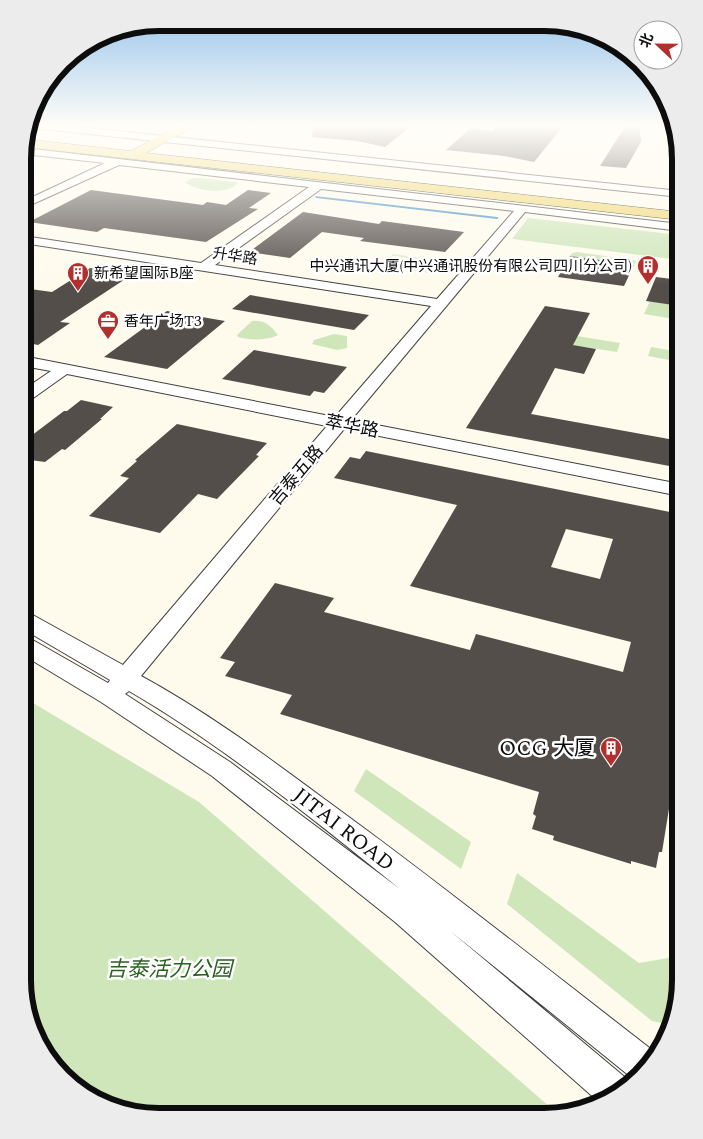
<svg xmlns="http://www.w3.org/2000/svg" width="703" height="1139" viewBox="0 0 703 1139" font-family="Spectral,'Noto Sans SC',serif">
	<rect width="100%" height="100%" fill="#fefbed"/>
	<path fill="#cee6ba" d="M198 178 235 182 238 183C225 196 200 191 185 183L190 179Z
		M528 218 680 235V260L512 239Z
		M577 252 632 260 636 261 634 265 570 256 572 253Z
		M650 301 680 306V320L644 314Z
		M252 321C265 320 270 325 278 335 269 340 249 341 238 337L237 335Z
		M334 334 347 336V348L337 350 312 344 314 340Z
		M577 336 620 343 617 352 573 345Z
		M651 347 680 352V362L648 356Z
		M23 697 199 802 558 1114 544 1116 141 1115 76 1088 33 1032 23 980Z
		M366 769 471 842 461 869 354 791Z
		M517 873 639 963 680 956V989L667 1024 652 1021 507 904Z"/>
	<path fill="#e0eecb" d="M393 254 449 262 438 274 381 266Z"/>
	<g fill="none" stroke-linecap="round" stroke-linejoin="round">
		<path fill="#4289c4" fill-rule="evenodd" d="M315 196 497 217 499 218 497 219 316 198Z"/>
	</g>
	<path fill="#544e4a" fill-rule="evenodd" d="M313 125H413L385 147 357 141 312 137Z
		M494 125H564L534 162 504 156 446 150 470 129 494 131Z
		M626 125H639L641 142 626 168 600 166Z
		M91 190 203 205 207 202 226 205 248 190 271 193 249 208 258 209 206 242 104 228 97 232 29 222Z
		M303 212 379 224 382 221 464 232 445 252 360 241 364 238 322 232 290 258 249 252Z
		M570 256 634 265 624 286 558 277Z
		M90 268 136 272 60 322 70 323 38 345 23 342V288L52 292Z
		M656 277 680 280V306L646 301Z
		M250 295 369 315 354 330 232 309Z
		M545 306 590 313 573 345 596 349 584 374 555 368 531 414 680 441V468L466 428Z
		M167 311 225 321 167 369 104 357Z
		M254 350 347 367 324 393 314 391 310 396 222 379Z
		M81 400 113 407 100 419H102L65 450 62 449 45 462 23 459V442L64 411H67Z
		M177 424 267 443 256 455 259 456 217 499 198 494 160 533 89 516 129 478 120 476 137 461 135 460Z
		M366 451 680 514V741L662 852H659L656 868 631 861V864L553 840 554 836 532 829 536 816 533 814 539 792 280 714 292 695 225 676 235 662 220 658 275 583 334 598 324 612 470 650 476 634 623 672 631 642 410 586 457 505 334 478 350 457 360 459ZM566 529 613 539 600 579 551 567Z"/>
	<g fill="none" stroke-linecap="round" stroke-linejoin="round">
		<g stroke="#404040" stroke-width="2">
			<path id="minor" d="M29 125H61L680 191V197L33 128Z
				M24 148 680 224V231L525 212 351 420 680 484V496L344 429 141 676C211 714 274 762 338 809 446 888 550 971 656 1053L652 1063 632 1078 449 930 627 1079 628 1082 600 1103 395 922 212 776 101 702 23 655V637L31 639 108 683 110 680 23 629V612L31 614 123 665 327 426 67 374 29 401 23 403V390L51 371 23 366V356L335 417 431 306 23 243 24 236 201 263 309 187 119 165 24 208V201L105 163 24 154ZM321 189 514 211 437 299 215 265ZM129 691C225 747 313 819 400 889L230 762 125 694Z"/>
		</g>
		<g stroke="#1e1e1e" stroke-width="1">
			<path id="major" d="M182 125H197L146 153 680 212V220L24 147V139L130 151Z"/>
		</g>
		<use href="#minor" fill="#fff" fill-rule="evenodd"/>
		<use href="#major" fill="#efd66c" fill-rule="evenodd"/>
	</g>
	<linearGradient id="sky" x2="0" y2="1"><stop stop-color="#94c2ec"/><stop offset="0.44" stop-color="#fffdf7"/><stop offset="1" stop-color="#fffdf7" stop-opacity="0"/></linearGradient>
	<rect width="703" height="285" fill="url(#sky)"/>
	<defs>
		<g id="building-pin" transform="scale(1.125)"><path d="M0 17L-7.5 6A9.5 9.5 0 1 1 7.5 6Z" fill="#b32f2e" stroke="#fff"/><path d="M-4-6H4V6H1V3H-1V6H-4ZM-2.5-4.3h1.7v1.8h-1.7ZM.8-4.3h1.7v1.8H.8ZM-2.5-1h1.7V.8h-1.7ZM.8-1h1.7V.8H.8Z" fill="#fff"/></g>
		<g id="office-pin" transform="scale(1.125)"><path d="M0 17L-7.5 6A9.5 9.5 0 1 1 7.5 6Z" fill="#b32f2e" stroke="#fff"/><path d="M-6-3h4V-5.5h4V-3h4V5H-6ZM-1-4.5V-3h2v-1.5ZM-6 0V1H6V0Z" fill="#fff"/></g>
	</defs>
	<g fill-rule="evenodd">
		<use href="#building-pin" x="648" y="266"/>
		<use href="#building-pin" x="78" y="273"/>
		<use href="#office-pin" x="108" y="321"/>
		<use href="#building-pin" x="611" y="748"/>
	</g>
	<g text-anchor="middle" stroke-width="5" stroke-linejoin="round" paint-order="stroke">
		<g font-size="15" fill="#0d0d0d" stroke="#fff">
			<text transform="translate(235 256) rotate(9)" y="5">升华路</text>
		</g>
		<g font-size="15" fill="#0d0d0d" stroke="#fff" text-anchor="start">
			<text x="632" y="271" text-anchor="end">中兴通讯大厦(中兴通讯股份有限公司四川分公司)</text>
			<text x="94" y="278">新希望国际B座</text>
			<text x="124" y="326">香年广场T3</text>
		</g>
		<g font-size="18" fill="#0d0d0d" stroke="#fff">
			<text transform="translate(352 426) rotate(11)" y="6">萃华路</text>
			<text transform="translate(296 475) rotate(-50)" y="6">吉泰五路</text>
		</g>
		<g font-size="21" fill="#0d0d0d" stroke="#fff" text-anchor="end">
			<text x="595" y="755">OCG 大厦</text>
		</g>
		<g font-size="21" fill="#0d0d0d" stroke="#fff">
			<text transform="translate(344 829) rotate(38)" y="7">JITAI ROAD</text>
		</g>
		<g font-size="21" font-style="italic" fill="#2b6022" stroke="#fff">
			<text x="169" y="976">吉泰活力公园</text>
		</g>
	</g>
	<path d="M0 0H703V1139H0ZM159 31H544A128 128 0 0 1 672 159V980A128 128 0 0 1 544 1108H159A128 128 0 0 1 31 980V159A128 128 0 0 1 159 31Z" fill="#ececec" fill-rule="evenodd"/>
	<path fill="none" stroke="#0d0d0d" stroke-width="6" d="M159 31H544A128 128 0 0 1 672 159V980A128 128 0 0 1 544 1108H159A128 128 0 0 1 31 980V159A128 128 0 0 1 159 31Z"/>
	<g transform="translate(658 45) rotate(292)"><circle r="24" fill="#ffffff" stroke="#9e9e9e"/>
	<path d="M0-4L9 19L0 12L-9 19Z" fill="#b32f2e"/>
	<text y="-8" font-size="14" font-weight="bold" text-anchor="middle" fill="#0d0d0d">北</text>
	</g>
</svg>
